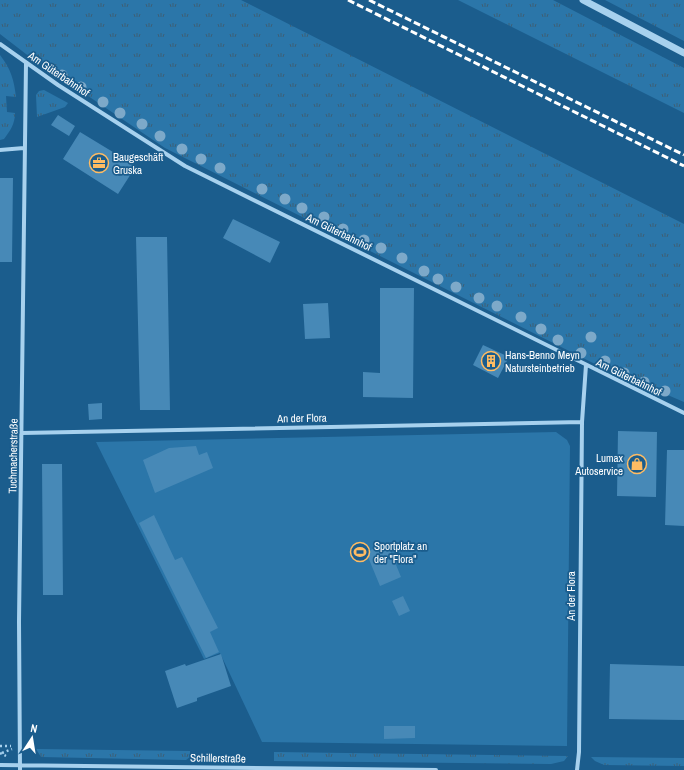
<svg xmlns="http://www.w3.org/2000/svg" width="684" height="770" viewBox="0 0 684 770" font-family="'Archivo Narrow',sans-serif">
	<defs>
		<pattern id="grass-tufts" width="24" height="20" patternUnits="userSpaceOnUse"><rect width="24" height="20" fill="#2b76a9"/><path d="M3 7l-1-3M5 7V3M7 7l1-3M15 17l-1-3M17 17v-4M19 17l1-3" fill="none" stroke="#3d5f76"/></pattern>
	</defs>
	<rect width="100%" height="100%" fill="#1b5d8d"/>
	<path fill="url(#grass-tufts)" d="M0 0H241L684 224V402L593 363 165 148 26 54 0 34Z
		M458 0H553L684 68V113Z
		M605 0H684V41Z
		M0 55C11 69 14 80 16 97L6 96 7 112 15 113C15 124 10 131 4 139L0 140Z
		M44 90 68 103 65 107 37 117 36 95 39 91Z
		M36 749 190 751V757L186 760 41 757Z
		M274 752 568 756 564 761 551 764 274 761Z
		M591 757 684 758V766L604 765 595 761Z"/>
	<path fill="#2b76a9" d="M556 432 567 440 570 446 567 746 262 742 220 653 204 659 96 442Z"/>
	<path fill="#4789b7" d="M58 115 75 126 69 136 51 125Z
		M80 132 136 166 118 194 63 159Z
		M0 178H13L12 262H0Z
		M233 219 280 242 270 263 223 238Z
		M136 237H167L170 410H140Z
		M380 288H414L413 398 363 397V372L380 373Z
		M328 303 330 338 305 339 303 304Z
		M483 345 509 357 498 378 473 365Z
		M102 403V419L89 420 88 404Z
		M618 431 657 432 656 497 617 496Z
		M196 446 199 455 207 452 213 468 155 493 143 460 169 448Z
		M667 450H684V526L665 525Z
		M42 464H62L63 595H43Z
		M154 515 175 560 182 557 218 628 210 632 219 652 206 658 139 523Z
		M387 543 401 577 380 586 366 552Z
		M403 596 410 611 399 616 392 601Z
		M221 654 231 686 197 698V701L177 708 165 671 185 664 186 666Z
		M610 664 684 666V720L609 719Z
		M384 726H415V738L384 739Z"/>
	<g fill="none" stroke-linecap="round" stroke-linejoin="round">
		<path stroke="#a7d1ee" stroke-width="2.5" stroke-dasharray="2 3" stroke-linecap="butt" d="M0 746H11
			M0 753 6 756
			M2 753 12 749"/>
		<path stroke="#a7d1ee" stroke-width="4" d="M0 44 58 85 185 166 684 413
			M0 150 24 148
			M22 433 582 422
			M0 765 436 770
			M20 770 19 622 26 63
			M577 770 579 752 582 422 586 365"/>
		<path stroke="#a7d1ee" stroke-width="7" d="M583 0 684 53"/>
		<path stroke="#fff" stroke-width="3" stroke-dasharray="7 3" stroke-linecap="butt" d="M348 0 684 166
			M369 0 684 155"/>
	</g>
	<g fill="#7da9c9">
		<circle cx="62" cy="75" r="5.5"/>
		<circle cx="81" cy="87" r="5.5"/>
		<circle cx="103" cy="102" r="5.5"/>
		<circle cx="120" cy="113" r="5.5"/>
		<circle cx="142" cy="124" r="5.5"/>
		<circle cx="160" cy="136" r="5.5"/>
		<circle cx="182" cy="149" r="5.5"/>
		<circle cx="201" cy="159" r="5.5"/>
		<circle cx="220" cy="168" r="5.5"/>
		<circle cx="262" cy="189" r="5.5"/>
		<circle cx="285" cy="199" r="5.5"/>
		<circle cx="302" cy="208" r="5.5"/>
		<circle cx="324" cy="217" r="5.5"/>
		<circle cx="343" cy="229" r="5.5"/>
		<circle cx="364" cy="240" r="5.5"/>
		<circle cx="381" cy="248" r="5.5"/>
		<circle cx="402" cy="258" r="5.5"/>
		<circle cx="424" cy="271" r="5.5"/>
		<circle cx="438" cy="279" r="5.5"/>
		<circle cx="456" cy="287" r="5.5"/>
		<circle cx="479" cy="298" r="5.5"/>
		<circle cx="497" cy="306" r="5.5"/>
		<circle cx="521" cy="317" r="5.5"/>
		<circle cx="541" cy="329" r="5.5"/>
		<circle cx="591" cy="337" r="5.5"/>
		<circle cx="558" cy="340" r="5.5"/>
		<circle cx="581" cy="353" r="5.5"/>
		<circle cx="605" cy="361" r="5.5"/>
		<circle cx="624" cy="373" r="5.5"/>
		<circle cx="644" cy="382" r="5.5"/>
		<circle cx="665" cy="391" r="5.5"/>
	</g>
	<defs>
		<g id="office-ring" transform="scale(1)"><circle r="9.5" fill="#1b5d8d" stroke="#ffbc63" stroke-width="1.5"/><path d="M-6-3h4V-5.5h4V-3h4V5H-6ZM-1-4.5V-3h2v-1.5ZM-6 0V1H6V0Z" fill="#ffbc63"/></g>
		<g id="building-ring" transform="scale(1)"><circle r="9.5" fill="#1b5d8d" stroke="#ffbc63" stroke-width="1.5"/><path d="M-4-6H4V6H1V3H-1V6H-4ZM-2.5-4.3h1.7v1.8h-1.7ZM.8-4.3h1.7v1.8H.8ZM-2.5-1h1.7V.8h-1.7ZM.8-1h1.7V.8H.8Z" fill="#ffbc63"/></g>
		<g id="shop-ring" transform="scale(1)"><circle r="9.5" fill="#1b5d8d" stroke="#ffbc63" stroke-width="1.5"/><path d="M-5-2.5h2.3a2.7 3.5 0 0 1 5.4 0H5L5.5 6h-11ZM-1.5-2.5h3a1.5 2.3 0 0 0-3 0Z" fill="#ffbc63"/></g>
		<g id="stadium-ring" transform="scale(1)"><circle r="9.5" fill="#1b5d8d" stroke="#ffbc63" stroke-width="1.5"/><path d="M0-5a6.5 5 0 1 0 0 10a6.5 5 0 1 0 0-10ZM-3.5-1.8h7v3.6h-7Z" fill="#ffbc63"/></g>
	</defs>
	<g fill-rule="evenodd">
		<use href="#office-ring" x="99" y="163"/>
		<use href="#building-ring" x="491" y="361"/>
		<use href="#shop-ring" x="637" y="464"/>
		<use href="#stadium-ring" x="360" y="552"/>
	</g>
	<g text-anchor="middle" stroke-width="3.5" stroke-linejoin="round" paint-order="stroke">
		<g font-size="11" fill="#fff" stroke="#1b5d8d">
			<text transform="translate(59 74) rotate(34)" y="4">Am Güterbahnhof</text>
			<text transform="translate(339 232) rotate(26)" y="4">Am Güterbahnhof</text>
			<text transform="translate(629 377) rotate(26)" y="4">Am Güterbahnhof</text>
			<text transform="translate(302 418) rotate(-1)" y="4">An der Flora</text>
			<text transform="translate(13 456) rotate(-89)" y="4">Tuchmacherstraße</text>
			<text transform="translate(571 596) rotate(-90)" y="4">An der Flora</text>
			<text transform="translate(218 758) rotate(1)" y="4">Schillerstraße</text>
		</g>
		<g font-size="11" fill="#fff" stroke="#1b5d8d" text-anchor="start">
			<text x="113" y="161">Baugeschäft<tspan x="113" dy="13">Gruska</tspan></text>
			<text x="505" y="359">Hans-Benno Meyn<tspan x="505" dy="13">Natursteinbetrieb</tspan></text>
			<text x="623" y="462" text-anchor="end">Lumax<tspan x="623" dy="13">Autoservice</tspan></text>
			<text x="374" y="550">Sportplatz an<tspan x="374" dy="13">der "Flora"</tspan></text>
		</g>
	</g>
	<g transform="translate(32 738) rotate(12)" stroke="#1b5d8d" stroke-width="3" paint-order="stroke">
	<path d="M0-3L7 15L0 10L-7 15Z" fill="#ffffff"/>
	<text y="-6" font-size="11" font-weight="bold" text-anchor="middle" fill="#ffffff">N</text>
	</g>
</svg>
